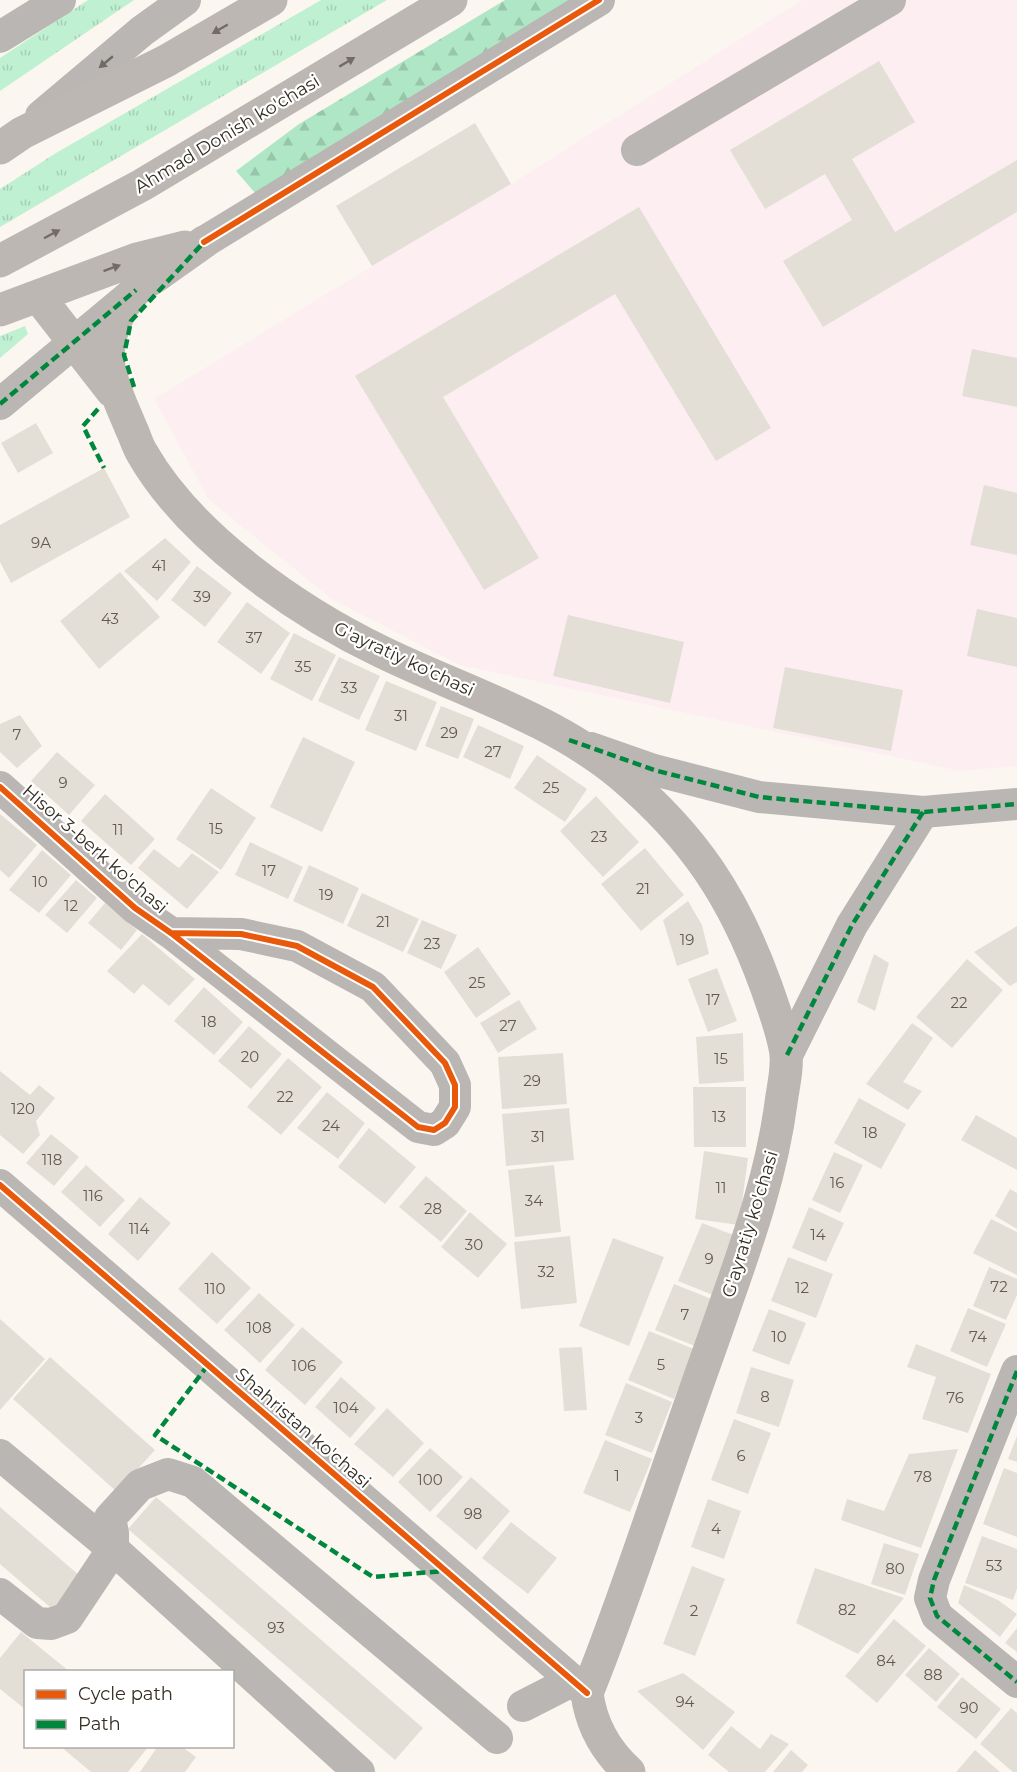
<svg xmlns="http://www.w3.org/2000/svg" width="1017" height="1772" viewBox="0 0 1017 1772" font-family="Montserrat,sans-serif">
	<defs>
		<pattern id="grass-tufts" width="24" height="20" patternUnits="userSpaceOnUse" patternTransform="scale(1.5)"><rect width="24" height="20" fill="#c0f0d2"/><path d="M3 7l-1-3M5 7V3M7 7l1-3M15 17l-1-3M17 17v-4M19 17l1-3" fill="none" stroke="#a6ceb4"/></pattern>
		<pattern id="forest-firs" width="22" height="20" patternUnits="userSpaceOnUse" patternTransform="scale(1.5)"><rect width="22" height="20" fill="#afe7c6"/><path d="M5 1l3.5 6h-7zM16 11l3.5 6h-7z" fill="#97c6aa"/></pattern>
	</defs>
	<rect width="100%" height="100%" fill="#fbf7f0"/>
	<path fill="#fdeef2" d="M802 0H1017V766L960 771 459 665 332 599 209 500 154 399 372 266 511 184Z"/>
	<path fill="url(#grass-tufts)" d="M88 0H134L0 91V58Z
		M321 0H387L0 227V189L56 153Z
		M25 326 28 334 0 358V336Z"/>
	<path fill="url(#forest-firs)" d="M505 0H570L255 193 236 171 299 124Z"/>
	<path fill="#e4dfd6" d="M879 61 915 122 852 159 895 232 1017 160V212L823 327 783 261 852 220 825 174 765 209 730 150Z
		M475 123 511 184 372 266 336 206Z
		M639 207 771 428 716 461 615 294 443 397 539 558 484 590 355 376Z
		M972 349 1017 358V407L962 396Z
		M36 423 53 453 18 473 1 443Z
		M104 468 130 517 11 583 0 562V525Z
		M984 485 1017 493V555L970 545Z
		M165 538 191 562 157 601 124 571Z
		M197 566 232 593 205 627 171 600Z
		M120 572 160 617 99 669 60 621Z
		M247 602 290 633 261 674 217 642Z
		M977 609 1017 618V667L967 656Z
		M568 615 684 642 670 703 553 676Z
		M294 633 336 655 312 701 270 679Z
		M339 657 380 676 359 720 318 701Z
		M785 667 903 690 891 751 773 728Z
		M386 681 437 702 416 751 365 730Z
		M441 706 474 719 458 759 425 746Z
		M20 715 42 746 17 768 0 752V724Z
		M478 725 524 746 510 779 463 757Z
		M303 737 355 762 322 832 270 807Z
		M57 752 95 785 69 815 31 781Z
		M537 755 587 789 565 822 514 788Z
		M211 788 256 818 221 870 176 839Z
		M105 794 155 839 131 865 81 821Z
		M596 796 639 842 603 877 560 831Z
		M0 814 37 845 9 878 0 870Z
		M250 842 303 867 288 899 235 875Z
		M645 848 684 895 641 931 601 884Z
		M154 849 179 868 192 853 219 872 187 909 138 868Z
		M42 850 71 875 39 913 9 890Z
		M309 865 359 888 343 924 293 901Z
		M76 880 97 898 67 933 45 915Z
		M362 893 419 919 403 952 347 926Z
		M688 901 702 925 709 954 677 966 663 920Z
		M105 903 137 930 121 950 88 923Z
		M422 920 457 935 441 969 407 953Z
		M1017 926V982L1010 986 974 952Z
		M142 934 195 979 169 1006 143 984 134 994 107 971Z
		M478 947 511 994 476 1018 444 972Z
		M874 954 889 963 875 1011 857 1002Z
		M967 959 1003 990 952 1048 916 1017Z
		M717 968 737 1021 708 1032 688 979Z
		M204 987 243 1022 214 1055 174 1021Z
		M519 1000 537 1029 498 1053 480 1023Z
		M912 1023 933 1038 903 1082 922 1091 908 1110 866 1084Z
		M249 1026 282 1054 251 1089 218 1061Z
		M743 1033 744 1081 699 1084 696 1037Z
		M563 1053 567 1104 502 1109 498 1057Z
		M288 1058 322 1087 281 1135 247 1107Z
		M0 1071 30 1095 39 1085 55 1098 36 1121 40 1135 23 1154 0 1135Z
		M693 1087H746V1147H694Z
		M327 1092 365 1123 338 1159 297 1128Z
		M859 1098 906 1124 881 1169 834 1143Z
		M569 1108 574 1160 506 1166 502 1114Z
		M976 1115 1017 1138V1170L961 1140Z
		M369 1128 416 1167 385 1204 338 1167Z
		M51 1134 79 1157 54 1186 26 1163Z
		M704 1151 748 1158 739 1225 695 1219Z
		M834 1152 863 1165 840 1213 812 1200Z
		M86 1165 125 1200 100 1227 61 1192Z
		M554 1165 561 1232 515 1237 508 1170Z
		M426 1176 467 1211 441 1242 399 1207Z
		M1010 1189 1017 1193V1229L995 1216Z
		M140 1197 171 1223 138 1261 108 1234Z
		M809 1207 844 1223 826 1262 792 1248Z
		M470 1212 507 1244 478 1278 441 1247Z
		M991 1219 1017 1232V1275L973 1253Z
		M702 1223 739 1237 715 1296 678 1281Z
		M570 1236 577 1303 521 1309 514 1242Z
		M613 1238 664 1257 629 1346 579 1326Z
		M212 1252 251 1288 217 1324 178 1289Z
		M788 1257 833 1274 816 1318 771 1301Z
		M989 1267 1017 1279V1295L1006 1320 973 1306Z
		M674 1284 714 1300 695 1346 655 1330Z
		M259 1293 295 1325 260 1363 224 1330Z
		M968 1308 1006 1324 987 1367 950 1351Z
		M769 1309 806 1323 789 1365 752 1351Z
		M0 1319 45 1359 0 1410Z
		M302 1327 343 1362 305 1405 265 1370Z
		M649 1331 694 1349 674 1399 628 1380Z
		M916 1344 991 1374 968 1433 922 1419 936 1377 907 1367Z
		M582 1347 587 1410 564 1411 559 1348Z
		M50 1357 155 1450 117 1492 13 1399Z
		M751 1367 794 1380 779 1427 736 1413Z
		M341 1377 376 1408 350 1438 315 1407Z
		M626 1383 672 1402 652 1453 605 1435Z
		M387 1408 424 1443 393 1477 354 1444Z
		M734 1419 771 1433 748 1494 711 1480Z
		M1017 1436V1462L1008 1459Z
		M605 1440 652 1459 630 1512 583 1493Z
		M430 1448 463 1477 430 1512 398 1482Z
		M958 1449 921 1548 841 1520 847 1499 884 1511 909 1454Z
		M1004 1468 1017 1473V1537L983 1524Z
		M471 1477 510 1511 476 1550 436 1516Z
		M156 1497 423 1728 395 1760 128 1529Z
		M708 1499 741 1511 724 1559 691 1547Z
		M0 1507 87 1582 58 1614 0 1564Z
		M511 1522 557 1558 528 1594 482 1558Z
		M982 1536 1017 1549V1589L1013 1600 965 1583Z
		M884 1543 919 1554 905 1595 871 1584Z
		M692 1566 725 1579 695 1656 663 1644Z
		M815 1568 904 1598 858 1654 796 1623Z
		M964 1585 998 1600 1017 1614 1000 1637 958 1603Z
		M894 1619 926 1646 877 1703 845 1676Z
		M1017 1628V1652L1005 1643Z
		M21 1632 70 1672H26V1710L0 1689V1658Z
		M929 1648 960 1674 936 1702 905 1675Z
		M683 1673 735 1712 703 1750 637 1691Z
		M962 1677 1001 1709 976 1739 937 1707Z
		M1011 1708 1017 1713V1772H1013L980 1744Z
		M731 1726 760 1749 771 1734 789 1744 765 1772H729L708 1755Z
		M60 1746H149L128 1772H91Z
		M158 1746H181L196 1757 185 1772H140Z
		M791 1750 808 1765 802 1772H773Z
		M975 1750 1000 1772H956Z"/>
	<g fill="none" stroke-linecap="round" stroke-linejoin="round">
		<path stroke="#bab6b3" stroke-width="32" d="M0 37 60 0
			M41 116 142 31 185 0
			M637 150 890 0
			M204 242 599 0
			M0 404 131 295
			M591 748 654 770 759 797 923 812 1017 804
			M0 787 135 908 171 933 241 934 297 946 373 987 445 1063 455 1085V1107L445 1123 434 1130 418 1127 171 933
			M787 1055 852 925 923 812
			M0 1185 587 1693
			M1017 1371 934 1580 930 1598 937 1616 1017 1682
			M0 1455 113 1549 359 1772
			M0 1594 37 1623 51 1624 67 1618 113 1549V1533L110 1518 140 1485 168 1474 193 1482 497 1738
			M523 1706 572 1681"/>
		<path stroke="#bdb7b4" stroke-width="33" d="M0 148 22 133 166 61 271 0
			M204 242C189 253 174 263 159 274 152 279 142 284 136 290 117 309 105 341 109 367 113 389 123 408 131 428 135 436 137 445 142 453 190 537 297 611 382 652 462 691 551 717 621 775 694 837 734 897 766 986 773 1006 781 1027 785 1048 789 1065 783 1086 781 1103 772 1171 750 1235 727 1300 712 1344 696 1387 681 1431 650 1518 622 1607 587 1693 591 1725 606 1751 629 1772
			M0 261 142 185 451 0
			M38 296 112 391
			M0 310 137 259 185 247"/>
		<path stroke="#00873e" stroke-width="4.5" stroke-dasharray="9 4.5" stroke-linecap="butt" d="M134 387 124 355 131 321 204 242
			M0 404 136 290
			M98 409 83 426 104 468
			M569 740 654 770 759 797 923 812 1017 804
			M787 1055 852 925 923 812
			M208 1365 155 1435 373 1577 444 1571
			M1017 1371 934 1580 930 1598 937 1616 1017 1682"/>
		<g stroke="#fff" stroke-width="10">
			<path id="cycleway" d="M204 242 599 0
				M0 787 135 908 171 933 241 934 297 946 373 987 445 1063 455 1085V1107L445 1123 434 1130 418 1127 171 933
				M0 1185 587 1693"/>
		</g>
		<use href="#cycleway" stroke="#e8590c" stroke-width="6"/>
	</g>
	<defs><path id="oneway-solid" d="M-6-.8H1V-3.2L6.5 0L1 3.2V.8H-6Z" transform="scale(1.5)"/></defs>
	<g fill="#726c64">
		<use href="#oneway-solid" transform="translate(220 29) rotate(150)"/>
		<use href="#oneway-solid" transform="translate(347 62) rotate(-31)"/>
		<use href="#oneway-solid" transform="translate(52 234) rotate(-28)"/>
		<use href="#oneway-solid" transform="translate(112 268) rotate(-20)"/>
	</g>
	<use fill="#706b64" href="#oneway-solid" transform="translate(106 62) rotate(140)"/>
	<g text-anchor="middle" stroke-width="4.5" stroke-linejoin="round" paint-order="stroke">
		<g font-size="15" fill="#605a50">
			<text x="41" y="548">9A</text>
			<text x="159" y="571">41</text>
			<text x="202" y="602">39</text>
			<text x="110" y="624">43</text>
			<text x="254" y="643">37</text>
			<text x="303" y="672">35</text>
			<text x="349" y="693">33</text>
			<text x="401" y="721">31</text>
			<text x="449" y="738">29</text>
			<text x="17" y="740">7</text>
			<text x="493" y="757">27</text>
			<text x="63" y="788">9</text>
			<text x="551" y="793">25</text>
			<text x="216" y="834">15</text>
			<text x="118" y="835">11</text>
			<text x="599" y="842">23</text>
			<text x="269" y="876">17</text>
			<text x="40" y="887">10</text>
			<text x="643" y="894">21</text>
			<text x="326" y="900">19</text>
			<text x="71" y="911">12</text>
			<text x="383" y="927">21</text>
			<text x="687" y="945">19</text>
			<text x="432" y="949">23</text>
			<text x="477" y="988">25</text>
			<text x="713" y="1005">17</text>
			<text x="959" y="1008">22</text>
			<text x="209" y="1027">18</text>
			<text x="508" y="1031">27</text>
			<text x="250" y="1062">20</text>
			<text x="721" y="1064">15</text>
			<text x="532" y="1086">29</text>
			<text x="285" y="1102">22</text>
			<text x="23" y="1114">120</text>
			<text x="719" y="1122">13</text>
			<text x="331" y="1131">24</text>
			<text x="870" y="1138">18</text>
			<text x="538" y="1142">31</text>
			<text x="52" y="1165">118</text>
			<text x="837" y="1188">16</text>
			<text x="721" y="1193">11</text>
			<text x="93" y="1201">116</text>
			<text x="534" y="1206">34</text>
			<text x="433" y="1214">28</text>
			<text x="139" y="1234">114</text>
			<text x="818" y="1240">14</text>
			<text x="474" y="1250">30</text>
			<text x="709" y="1264">9</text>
			<text x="546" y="1277">32</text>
			<text x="999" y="1292">72</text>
			<text x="802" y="1293">12</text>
			<text x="215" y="1294">110</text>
			<text x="685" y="1320">7</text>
			<text x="259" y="1333">108</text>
			<text x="779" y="1342">10</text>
			<text x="978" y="1342">74</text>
			<text x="661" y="1370">5</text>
			<text x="304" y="1371">106</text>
			<text x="765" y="1402">8</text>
			<text x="955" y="1403">76</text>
			<text x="346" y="1413">104</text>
			<text x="639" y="1423">3</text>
			<text x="741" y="1461">6</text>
			<text x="617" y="1481">1</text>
			<text x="923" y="1482">78</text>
			<text x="430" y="1485">100</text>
			<text x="473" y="1519">98</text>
			<text x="716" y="1534">4</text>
			<text x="994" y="1571">53</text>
			<text x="895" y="1574">80</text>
			<text x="847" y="1615">82</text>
			<text x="694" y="1616">2</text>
			<text x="276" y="1633">93</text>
			<text x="886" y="1666">84</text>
			<text x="933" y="1680">88</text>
			<text x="685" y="1707">94</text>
			<text x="969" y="1713">90</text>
		</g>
		<g font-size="18" fill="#342e23" stroke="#fff">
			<text transform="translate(227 134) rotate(-31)" y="6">Ahmad Donish ko'chasi</text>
			<text transform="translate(404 659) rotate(25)" y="6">G'ayratiy ko'chasi</text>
			<text transform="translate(95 849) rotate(41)" y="6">Hisor 3-berk ko'chasi</text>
			<text transform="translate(750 1224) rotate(-73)" y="6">G'ayratiy ko'chasi</text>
			<text transform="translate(303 1428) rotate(41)" y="6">Shahristan ko'chasi</text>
		</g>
	</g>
	<rect x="24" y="1670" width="210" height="78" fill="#ffffff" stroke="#aeaba7" stroke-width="1.5"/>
	<rect x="36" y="1690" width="30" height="9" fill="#e8590c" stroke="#aeaba7" stroke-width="1.5"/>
	<text x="78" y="1700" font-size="18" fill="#342e23">Cycle path</text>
	<rect x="36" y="1720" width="30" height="9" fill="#00873e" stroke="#aeaba7" stroke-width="1.5"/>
	<text x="78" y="1730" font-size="18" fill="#342e23">Path</text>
</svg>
